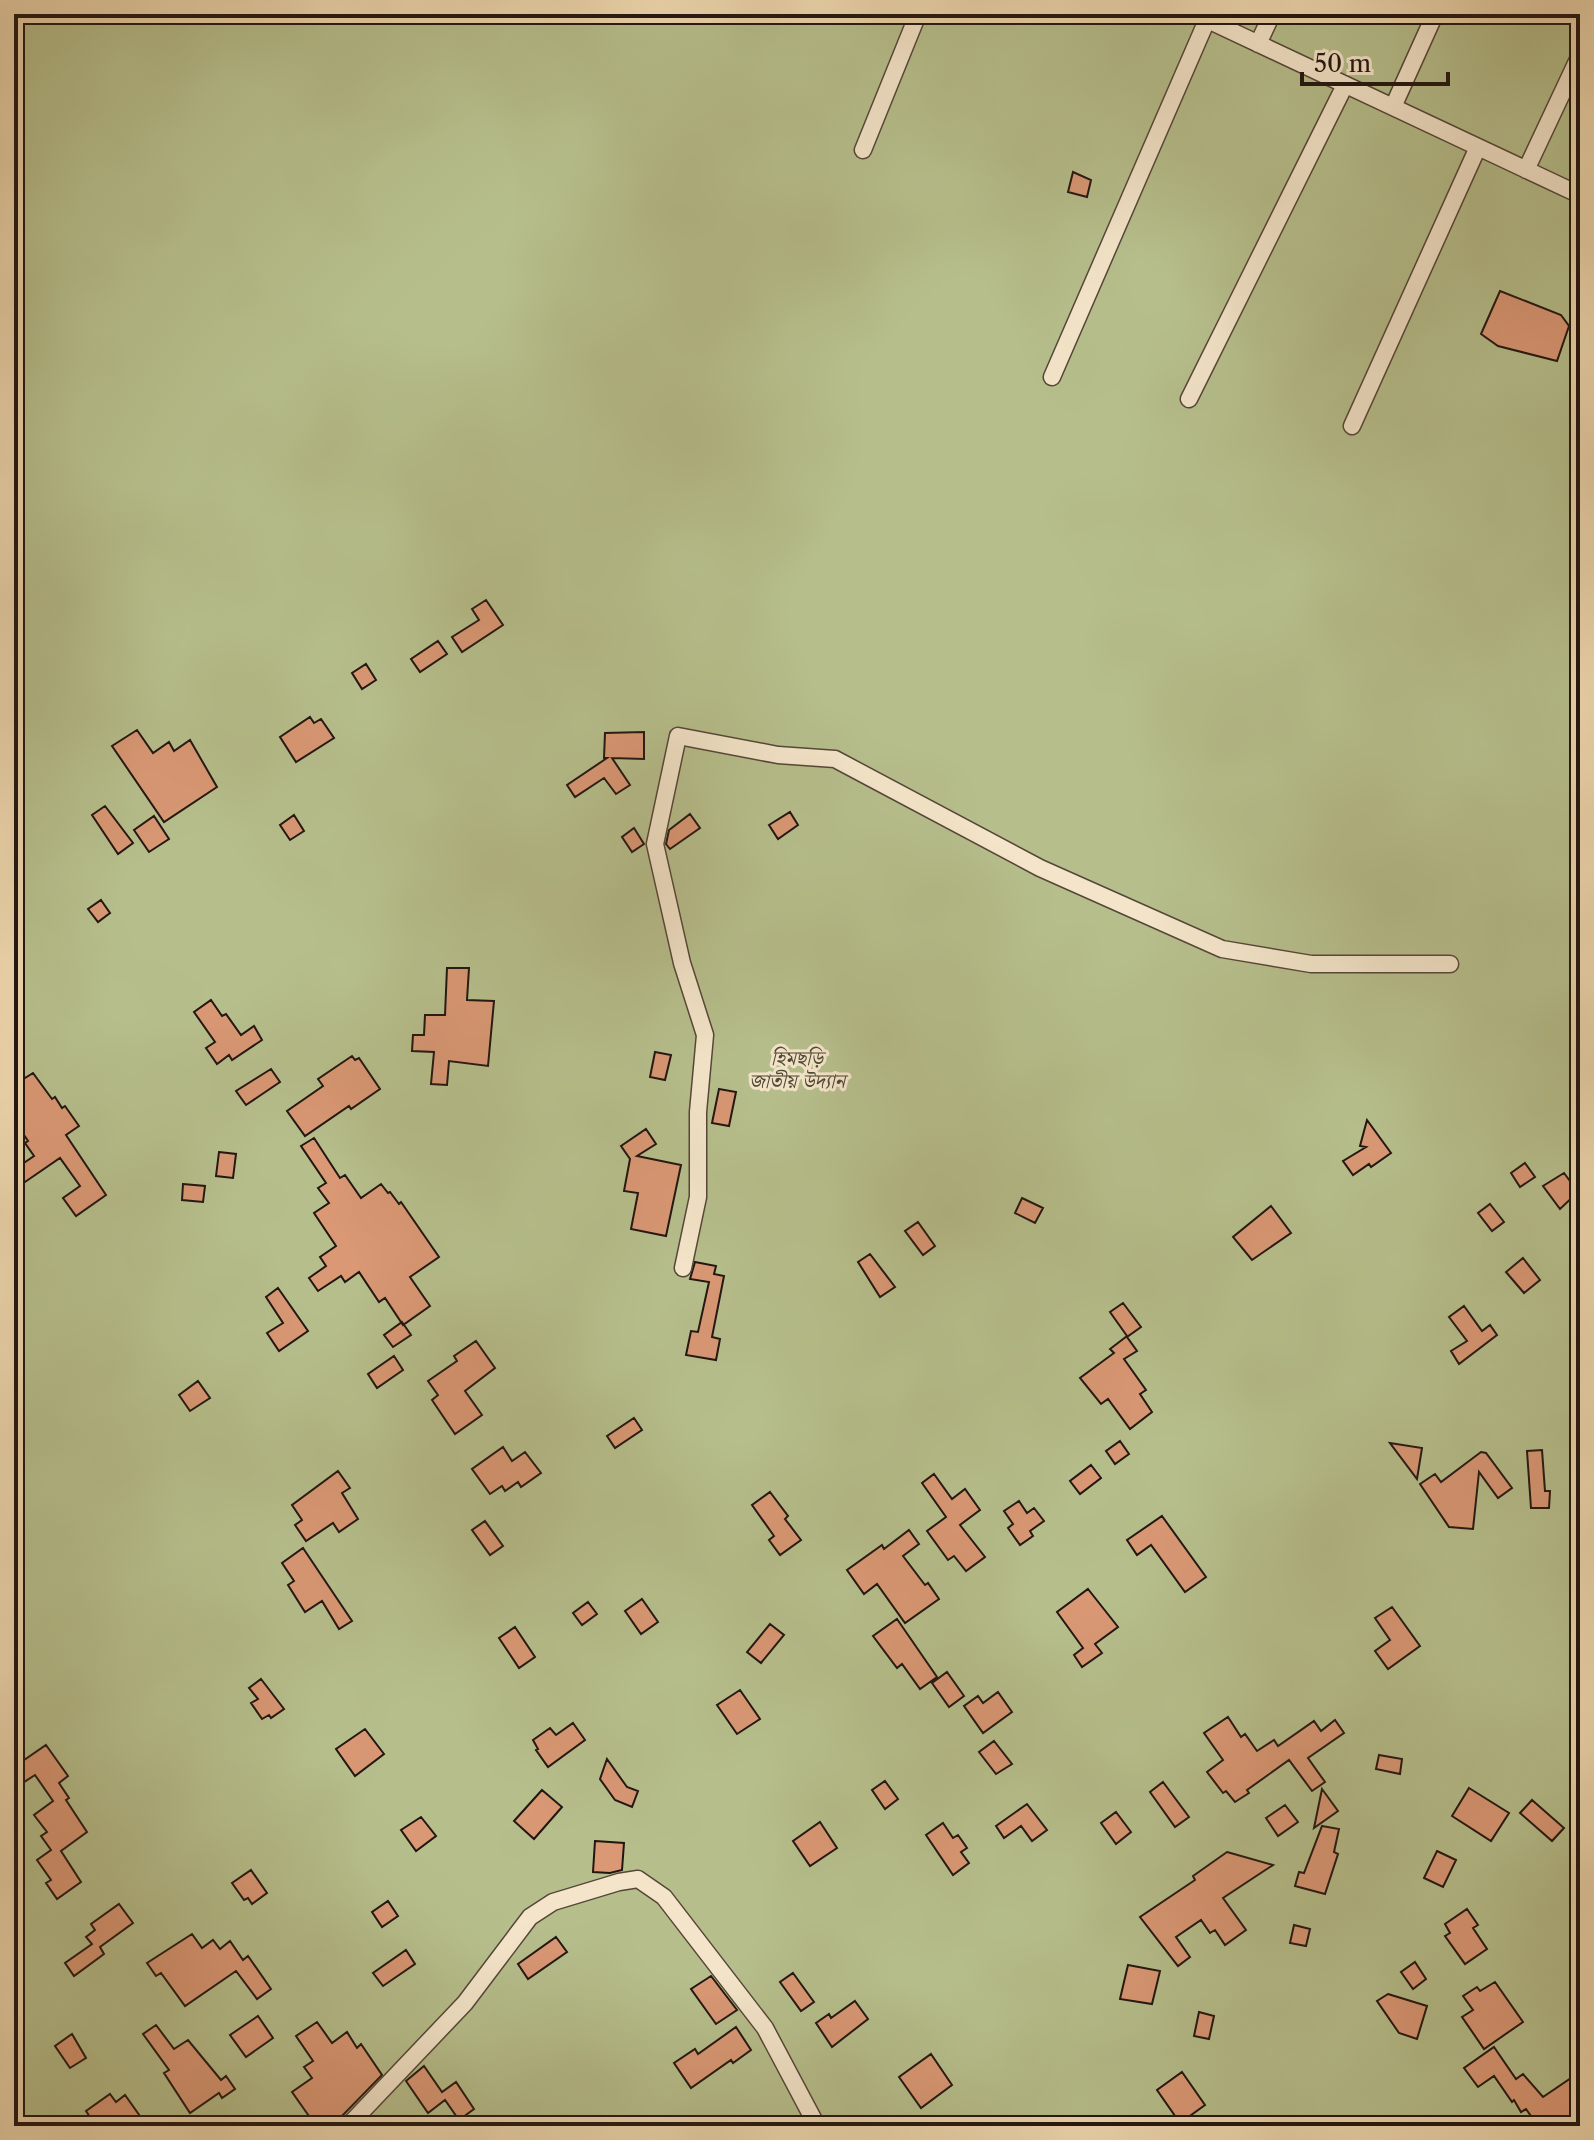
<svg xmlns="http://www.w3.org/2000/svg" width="1594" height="2140" viewBox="0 0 1594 2140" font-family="'Libre Caslon Text','Noto Serif Bengali',serif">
	<rect width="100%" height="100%" fill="#eed7ae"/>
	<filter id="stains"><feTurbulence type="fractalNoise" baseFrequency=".0025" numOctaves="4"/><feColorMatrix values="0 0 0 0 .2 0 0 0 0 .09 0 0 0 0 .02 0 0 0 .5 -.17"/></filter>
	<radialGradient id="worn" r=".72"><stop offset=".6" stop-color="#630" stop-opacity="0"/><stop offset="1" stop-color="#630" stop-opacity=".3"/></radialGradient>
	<path fill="#b6bf8c" stroke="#6c6a4e" stroke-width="2" d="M14 14H1580V2126H14Z"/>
	<path fill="#da9875" stroke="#221611" stroke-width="2" d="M1073 172 1091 180 1087 197 1068 192Z
		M1500 291 1561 315 1569 326 1557 361 1498 346 1481 334Z
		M486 600 503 625 462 652 452 637 479 620 472 609Z
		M438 641 447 654 420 672 411 659Z
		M366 664 376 680 362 689 352 673Z
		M310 717 314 723 321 719 334 738 296 762 280 737Z
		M137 730 153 753 169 742 174 751 190 740 217 787 164 822 112 746Z
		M644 732V759L612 758 630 785 616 794 604 778 575 797 567 785 607 758H604L605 733Z
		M105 806 133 843 118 854 92 815Z
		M790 812 798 825 778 839 769 825Z
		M690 814 700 828 670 849 666 844 669 830Z
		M294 815 304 831 290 840 280 825Z
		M154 816 169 839 149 852 134 830Z
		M634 828 644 844 632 852 622 837Z
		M101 900 110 913 98 922 88 909Z
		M447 968H469L467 1000 494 1001 488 1066 449 1061 447 1085 431 1084 434 1052 412 1051 413 1035H424L425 1015H445Z
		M211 1000 222 1016 226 1014 241 1035 254 1026 262 1040 232 1060 229 1055 217 1064 206 1048 215 1042 194 1012Z
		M655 1052 671 1055 665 1080 650 1077Z
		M352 1056 355 1060 359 1058 380 1089 351 1109 349 1106 305 1136 287 1111 323 1086 318 1079Z
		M14 1063 25 1078 33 1073 52 1099 55 1097 62 1108 65 1106 79 1126 66 1135 106 1195 76 1216 63 1198 80 1186 60 1158 25 1182 15 1169 34 1156 25 1143 28 1141 14 1120Z
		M271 1069 280 1082 246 1105 236 1091Z
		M719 1089 736 1092 729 1126 712 1123Z
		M1367 1120 1391 1153 1371 1167 1369 1164 1353 1175 1343 1161 1366 1147 1360 1146Z
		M646 1129 656 1144 637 1156 681 1165 666 1236 631 1229 638 1193 624 1191 630 1159 621 1146Z
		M314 1138 340 1178 345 1175 361 1198 381 1184 388 1193 390 1192 399 1204 401 1202 439 1257 410 1277 430 1306 403 1325 385 1298 379 1302 359 1272 345 1282 341 1276 318 1291 309 1278 326 1266 320 1257 336 1246 314 1213 329 1203 318 1188 326 1183 301 1146Z
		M219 1152 236 1154 233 1178 216 1176Z
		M1525 1163 1535 1177 1520 1187 1511 1173Z
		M1564 1173 1578 1192 1560 1209 1543 1186Z
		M183 1184 205 1186 203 1202 182 1200Z
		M1022 1198 1043 1208 1035 1223 1015 1213Z
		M1490 1204 1504 1222 1492 1231 1478 1213Z
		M1271 1206 1291 1233 1252 1260 1233 1237Z
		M918 1222 935 1246 923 1255 905 1231Z
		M870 1254 895 1287 880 1297 858 1262Z
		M1523 1258 1540 1280 1524 1293 1506 1272Z
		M695 1262 716 1266 714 1274 724 1276 712 1337 720 1339 716 1360 686 1355 691 1331 698 1332 709 1282 690 1279Z
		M278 1288 308 1331 279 1351 267 1333 283 1323 266 1297Z
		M1123 1303 1141 1327 1127 1337 1137 1351 1124 1359 1146 1390 1140 1394 1152 1412 1130 1429 1108 1399 1101 1404 1080 1378 1114 1353 1110 1349 1127 1336 1110 1312Z
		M1464 1306 1482 1331 1490 1325 1497 1335 1459 1364 1451 1351 1467 1341 1449 1317Z
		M402 1322 411 1335 393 1347 384 1335Z
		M476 1341 495 1368 465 1391 482 1415 455 1434 432 1400 438 1395 428 1381 457 1361 454 1356Z
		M394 1356 403 1370 377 1388 368 1374Z
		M198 1381 210 1398 190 1411 179 1395Z
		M634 1418 642 1430 615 1448 607 1436Z
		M1120 1441 1129 1454 1115 1464 1106 1451Z
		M1390 1443 1422 1448 1417 1479Z
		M503 1447 512 1461 525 1452 541 1473 521 1487 518 1482 505 1491 502 1486 490 1494 472 1469Z
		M1542 1450 1545 1491H1550L1549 1508H1531L1527 1451Z
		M1481 1452 1486 1453 1512 1488 1498 1498 1479 1472 1473 1529 1449 1527 1420 1484 1435 1474 1441 1482Z
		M1091 1465 1101 1478 1080 1494 1070 1481Z
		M338 1471 350 1488 342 1493 358 1519 339 1532 333 1523 306 1541 295 1525 302 1520 292 1505Z
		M934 1474 952 1499 965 1489 980 1510 960 1525 985 1557 966 1571 954 1556 948 1560 927 1531 946 1517 922 1483Z
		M770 1492 788 1516 785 1519 801 1540 780 1555 769 1540 774 1536 752 1505Z
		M1019 1501 1027 1513 1034 1508 1044 1521 1030 1531 1033 1536 1020 1545 1008 1528 1013 1524 1004 1511Z
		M1162 1516 1206 1577 1185 1592 1151 1545 1137 1555 1127 1540Z
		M485 1521 503 1546 490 1555 472 1530Z
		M909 1530 919 1544 903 1556 925 1585 928 1583 939 1599 905 1623 877 1584 864 1594 847 1570 882 1545 884 1549Z
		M303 1548 352 1621 339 1629 322 1601 305 1612 288 1585 294 1581 282 1563Z
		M1088 1589 1118 1627 1095 1644 1102 1653 1082 1667 1074 1655 1083 1648 1057 1612Z
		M642 1599 658 1622 641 1634 625 1611Z
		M588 1602 597 1614 582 1625 573 1613Z
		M1392 1607 1420 1646 1388 1669 1375 1651 1390 1640 1375 1618Z
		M897 1619 937 1677 920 1689 902 1664 897 1668 873 1636Z
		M770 1624 784 1635 761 1663 747 1652Z
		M515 1627 535 1657 519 1668 499 1638Z
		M947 1672 964 1696 949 1707 932 1683Z
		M261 1679 284 1709 271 1718 269 1715 262 1719 251 1703 258 1699 249 1688Z
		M740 1690 760 1719 737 1734 717 1705Z
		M998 1692 1012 1712 983 1733 964 1706 978 1696 983 1703Z
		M1228 1717 1241 1737 1245 1734 1257 1751 1274 1740 1278 1746 1314 1721 1321 1731 1335 1720 1344 1733 1308 1758 1325 1782 1312 1791 1289 1760 1247 1790 1249 1793 1235 1802 1226 1791 1223 1793 1207 1772 1223 1760 1204 1733Z
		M573 1723 585 1740 548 1767 536 1750 538 1749 533 1740 550 1728 556 1735Z
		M365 1729 384 1754 355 1776 336 1749Z
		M994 1741 1012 1764 996 1774 979 1752Z
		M46 1745 68 1776 59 1783 69 1798 66 1800 87 1832 61 1851 81 1882 57 1899 46 1883 51 1880 37 1860 51 1850 41 1836 47 1832 34 1815 53 1801 35 1775 21 1784 14 1773V1767Z
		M1379 1755 1402 1759 1400 1774 1376 1769Z
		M607 1759 627 1787 638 1791 632 1807 615 1800 600 1779Z
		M885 1781 898 1799 885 1809 872 1790Z
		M1163 1782 1189 1817 1175 1827 1150 1792Z
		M1469 1788 1509 1813 1491 1841 1452 1816Z
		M1322 1789 1338 1811 1314 1828Z
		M542 1790 562 1807 534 1839 514 1821Z
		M1532 1800 1564 1828 1552 1841 1520 1813Z
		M1027 1804 1047 1830 1032 1841 1021 1826 1004 1838 996 1826Z
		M1285 1805 1298 1822 1278 1836 1266 1818Z
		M1116 1812 1131 1832 1116 1844 1101 1823Z
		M421 1817 436 1836 416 1851 401 1830Z
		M820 1822 837 1848 810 1866 793 1841Z
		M943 1823 953 1838 958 1835 967 1848 961 1852 969 1863 953 1875 926 1835Z
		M1322 1826 1339 1829 1334 1852 1338 1854 1325 1894 1295 1886 1299 1872 1304 1873Z
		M595 1841 624 1843 622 1870 610 1873 593 1872Z
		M1437 1851 1456 1860 1443 1887 1424 1878Z
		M1227 1852 1273 1865 1223 1898 1246 1930 1225 1945 1215 1930 1210 1933 1201 1920 1176 1937 1190 1957 1178 1966 1140 1917 1195 1880 1193 1876Z
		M251 1870 267 1893 252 1904 248 1898 244 1900 232 1883Z
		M388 1901 398 1916 382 1927 372 1912Z
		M119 1904 133 1923 100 1947 104 1954 74 1976 65 1963 92 1944 86 1937 95 1930 91 1924Z
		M1467 1909 1478 1925 1473 1928 1487 1949 1465 1964 1445 1936 1450 1933 1445 1924Z
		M1294 1925 1310 1929 1306 1946 1290 1943Z
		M192 1934 202 1948 213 1940 220 1949 230 1941 243 1960 248 1956 271 1989 257 1999 236 1971 185 2006 161 1973 156 1976 147 1963Z
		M556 1937 567 1952 528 1979 518 1964Z
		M406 1950 415 1964 383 1986 373 1973Z
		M1415 1962 1426 1979 1413 1989 1401 1972Z
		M1128 1965 1160 1971 1152 2004 1120 1999Z
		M793 1973 814 2002 801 2011 780 1982Z
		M711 1976 737 2010 716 2024 691 1989Z
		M1495 1982 1523 2022 1484 2049 1462 2017 1473 2010 1463 1996 1477 1987 1480 1991Z
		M1388 1994 1427 2006 1417 2039 1399 2033 1377 2001Z
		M855 2001 868 2019 832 2047 816 2023 829 2014 831 2018Z
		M1199 2012 1214 2016 1209 2039 1194 2036Z
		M258 2016 273 2038 246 2057 230 2035Z
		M317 2022 332 2043 347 2032 357 2048 361 2044 382 2075 340 2118 337 2126H316L292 2092 312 2078 304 2067 313 2061 296 2036Z
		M156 2025 174 2049 188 2040 221 2080 226 2076 235 2089 222 2098 219 2093 190 2113 164 2073 169 2070 143 2034Z
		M736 2027 751 2050 733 2063 731 2060 691 2088 674 2063 695 2049 698 2054Z
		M72 2034 86 2058 70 2068 55 2046Z
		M1494 2047 1516 2079 1523 2074 1543 2097 1580 2072V2126H1538L1526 2109 1521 2112 1514 2100 1512 2102 1494 2076 1478 2087 1464 2068Z
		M931 2054 952 2085 921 2108 899 2077Z
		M424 2066 442 2092 456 2082 474 2109 459 2120 445 2100 428 2113 406 2081Z
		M1182 2072 1205 2105 1180 2123 1157 2090Z
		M110 2094 116 2102 125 2095 147 2126H96L86 2111Z"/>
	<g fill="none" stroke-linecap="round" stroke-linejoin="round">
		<g stroke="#554638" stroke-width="19">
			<path id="street" d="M1195 14 1580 195
				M1258 44 1272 14
				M1393 107 1435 14
				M863 150 918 14
				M1526 170 1580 55
				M1052 377 1207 20
				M1189 399 1345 85
				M1352 426 1478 147
				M683 1268 698 1197V1112L705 1035 682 963 655 844 678 736 778 755 835 759 1040 868 1222 949 1311 964H1450
				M348 2126 465 2003 530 1917 553 1902 619 1882 638 1879 664 1897 765 2028 817 2126"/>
		</g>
		<use href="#street" stroke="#f4e5ca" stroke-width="16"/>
	</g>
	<g text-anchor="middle" stroke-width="6" stroke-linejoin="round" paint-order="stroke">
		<g font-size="20" font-style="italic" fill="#4e4936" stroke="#f4e5ca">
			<text x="797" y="1065">হিমছড়ি<tspan x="797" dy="23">জাতীয় উদ্যান</tspan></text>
		</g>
	</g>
	<rect width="1594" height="2140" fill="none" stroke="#eed7ae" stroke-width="48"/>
	<rect x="16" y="16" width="1562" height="2108" fill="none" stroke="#221611" stroke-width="4"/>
	<rect x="24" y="24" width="1546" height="2092" fill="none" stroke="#221611" stroke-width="2"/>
	<path d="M1302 72v12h146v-12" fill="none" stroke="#221611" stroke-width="4"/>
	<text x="1314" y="72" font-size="24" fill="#221611" stroke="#f4e5ca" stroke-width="6" paint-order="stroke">50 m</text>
	<rect width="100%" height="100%" filter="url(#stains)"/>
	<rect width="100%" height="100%" fill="url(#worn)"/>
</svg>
